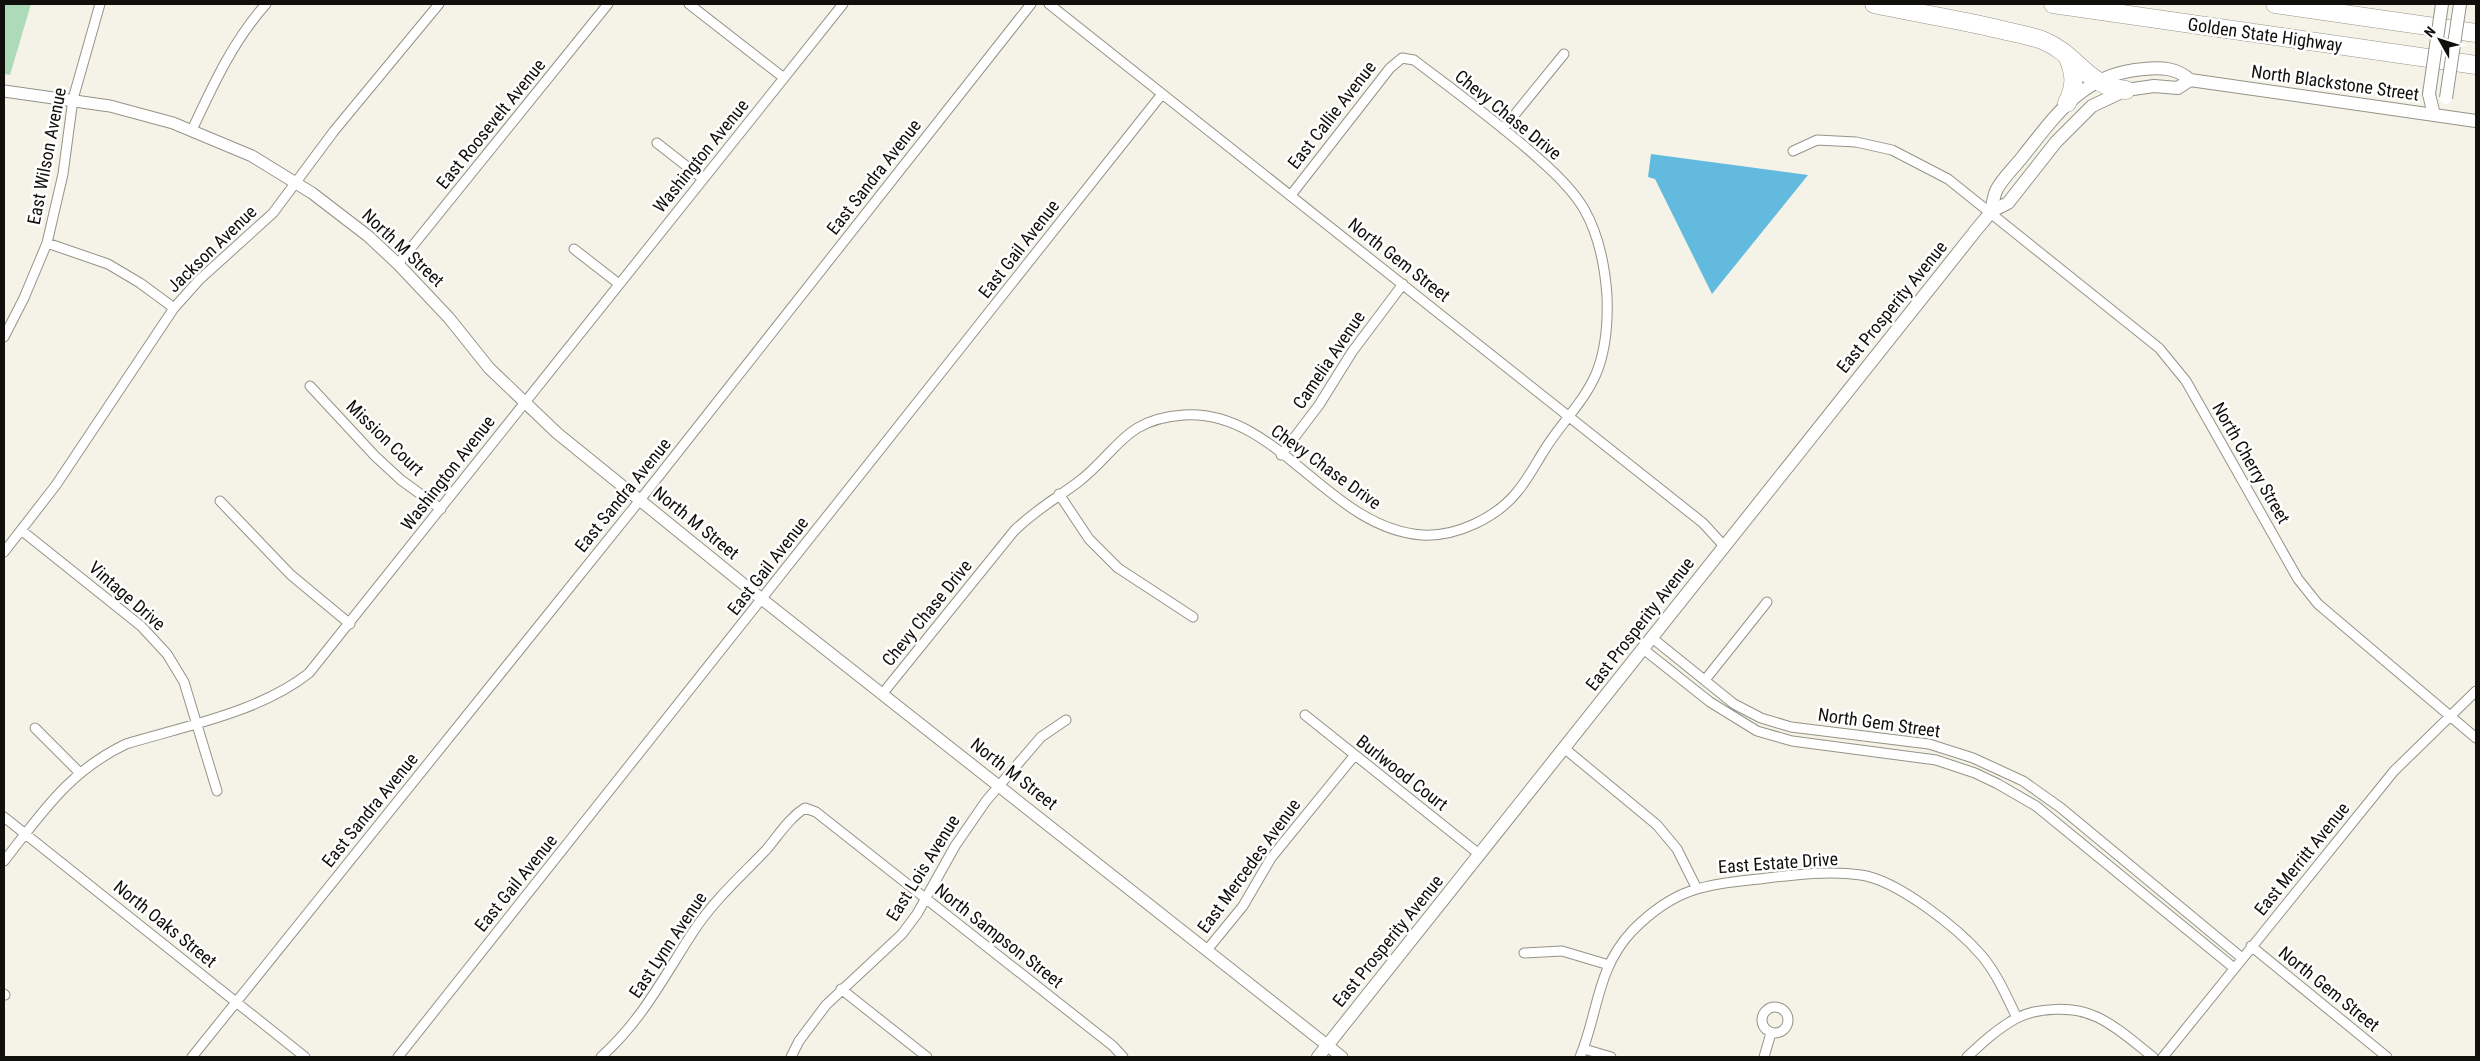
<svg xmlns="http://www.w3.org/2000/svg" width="2480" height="1061" viewBox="0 0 2480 1061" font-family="'Roboto Condensed',sans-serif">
	<rect width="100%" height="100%" fill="#f5f3e7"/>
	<path fill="#addbba" d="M4 4H31L10 75 4 74Z"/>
	<path fill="#62bbde" d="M1651 154 1808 175 1712 294 1655 179 1648 177Z"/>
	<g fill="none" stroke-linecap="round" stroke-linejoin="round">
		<g stroke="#959388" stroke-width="11">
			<path id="minor" d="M689 4 784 78
				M1049 4 1703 523 1724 546
				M1503 129 1564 54
				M192 130C213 85 233 41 266 4
				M657 143 703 179
				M1793 151 1817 140 1856 142 1892 150 1948 179 2159 348 2186 381 2298 579 2318 604 2476 738
				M47 243 108 264 140 283 174 308
				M574 249 619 284
				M398 264 608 4
				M4 337 24 298 47 243 63 174 73 99 100 4
				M310 386 375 456 401 480 441 509
				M1281 455 1319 405 1352 352 1403 284
				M1059 494 1089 539 1118 568 1193 617
				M220 501 291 575 350 624
				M21 530 141 626 167 654 184 682 217 791
				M4 552 56 485 174 308 199 280 273 213 334 131 439 4
				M1651 637 1734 704 1761 718 1791 727 1929 744 1973 758 2023 781 2061 808 2242 958
				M1642 648 1710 702 1757 731 1792 741 1936 760 1975 773 1998 784 2036 806 2234 968
				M1705 680 1767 602
				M883 693 1014 531C1034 511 1055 499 1077 483 1118 452 1123 419 1184 415 1278 409 1328 528 1422 535 1456 537 1496 518 1517 492 1527 480 1534 467 1542 454 1558 426 1583 404 1596 374 1606 350 1608 322 1607 296 1605 267 1599 235 1584 209 1573 190 1555 173 1539 159 1499 123 1456 92 1414 60L1402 58 1390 68 1291 195
				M1305 715 1479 854
				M35 728 79 772
				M1564 748 1657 825 1677 849 1696 887
				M4 817 305 1057
				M4 861C42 813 69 771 126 744 185 726 260 712 309 673L843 4
				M2251 946 2387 1057
				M1207 950 1243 906 1271 858 1354 756
				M1524 953 1562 951 1609 965
				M841 989 927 1057
				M4 994 5 995
				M1762 1020a13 13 0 1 1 26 0a13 13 0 1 1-26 0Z
				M1584 1049 1611 1057
				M192 1057 640 500 1031 4
				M398 1057 1162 94
				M601 1057C643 1019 663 978 693 932 713 901 741 876 766 850 778 836 789 818 805 808L816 812 1113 1046 1123 1057
				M791 1057 799 1041 826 1005 902 934 917 914 955 846 986 801 1041 737 1066 720
				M1580 1057C1599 1011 1596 969 1633 930 1675 888 1703 885 1759 879 1792 875 1828 870 1861 875 1897 880 1958 928 1982 956 1997 974 2007 997 2017 1018
				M1764 1057 1771 1033
				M1967 1057C1982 1043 1997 1029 2015 1019 2037 1007 2074 1006 2097 1017 2118 1027 2135 1043 2153 1057
				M2163 1057 2394 771 2476 691"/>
		</g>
		<g stroke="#959388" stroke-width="13">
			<path id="tertiary" d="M4 91 110 106 173 123 252 156 312 193 368 236 398 264 449 318 489 368 557 433 763 600 1342 1057"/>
		</g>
		<g stroke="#959388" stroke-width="14">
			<path id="secondary" d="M2429 94 2434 115
				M1990 212 2008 203 2056 142 2092 106 2126 90 2154 86 2178 88 2190 80
				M1318 1057 1973 234C1978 227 1985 220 1990 213 1993 206 1993 198 1996 191 2002 178 2016 166 2024 155 2058 112 2085 73 2144 69 2161 67 2177 68 2190 80L2476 121"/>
		</g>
		<g stroke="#959388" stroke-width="19">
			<path id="motorway" d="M1874 4C1915 13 1957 19 1998 29 2013 33 2028 35 2042 40 2079 55 2085 86 2126 90
				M2053 4 2476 65
				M2275 4 2476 33
				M2067 56C2075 73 2076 86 2067 103"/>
		</g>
		<use href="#minor" stroke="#fff" stroke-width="9"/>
		<use href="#tertiary" stroke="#fff" stroke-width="11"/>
		<use href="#secondary" stroke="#fff" stroke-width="12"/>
		<use href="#motorway" stroke="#fff" stroke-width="18"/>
		<g stroke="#959388" stroke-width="14" stroke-linecap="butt">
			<path id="secondary-bridge" d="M2429 94 2442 4
				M2446 98 2460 4"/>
		</g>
		<use href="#secondary-bridge" stroke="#fff" stroke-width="12"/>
	</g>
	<g text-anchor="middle" stroke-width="5" stroke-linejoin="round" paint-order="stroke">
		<g font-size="18" fill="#100f0b" stroke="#fff">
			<text transform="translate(2265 35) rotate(8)" y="6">Golden State Highway</text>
			<text transform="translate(2335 83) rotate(8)" y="6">North Blackstone Street</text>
			<text transform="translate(1332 115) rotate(-52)" y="6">East Callie Avenue</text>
			<text transform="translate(1508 115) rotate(39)" y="6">Chevy Chase Drive</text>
			<text transform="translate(491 124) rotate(-51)" y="6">East Roosevelt Avenue</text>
			<text transform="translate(47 156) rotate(-79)" y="6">East Wilson Avenue</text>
			<text transform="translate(701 156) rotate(-51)" y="6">Washington Avenue</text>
			<text transform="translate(874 177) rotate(-52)" y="6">East Sandra Avenue</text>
			<text transform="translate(403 248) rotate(43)" y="6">North M Street</text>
			<text transform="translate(212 249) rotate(-44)" y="6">Jackson Avenue</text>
			<text transform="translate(1019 249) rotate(-52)" y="6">East Gail Avenue</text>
			<text transform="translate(1399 260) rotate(38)" y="6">North Gem Street</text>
			<text transform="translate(1892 307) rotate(-51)" y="6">East Prosperity Avenue</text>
			<text transform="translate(1329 360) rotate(-56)" y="6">Camelia Avenue</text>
			<text transform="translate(385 438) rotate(44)" y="6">Mission Court</text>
			<text transform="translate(2251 463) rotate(60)" y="6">North Cherry Street</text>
			<text transform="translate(1326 467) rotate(36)" y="6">Chevy Chase Drive</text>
			<text transform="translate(448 473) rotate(-52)" y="6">Washington Avenue</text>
			<text transform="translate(623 495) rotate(-51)" y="6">East Sandra Avenue</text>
			<text transform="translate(696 523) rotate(39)" y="6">North M Street</text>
			<text transform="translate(768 566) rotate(-52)" y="6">East Gail Avenue</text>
			<text transform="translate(127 596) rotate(41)" y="6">Vintage Drive</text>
			<text transform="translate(927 613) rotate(-51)" y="6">Chevy Chase Drive</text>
			<text transform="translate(1640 624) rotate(-52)" y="6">East Prosperity Avenue</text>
			<text transform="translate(1879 723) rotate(8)" y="6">North Gem Street</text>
			<text transform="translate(1402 773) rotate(38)" y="6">Burlwood Court</text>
			<text transform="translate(1014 774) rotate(38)" y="6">North M Street</text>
			<text transform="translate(370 810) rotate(-51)" y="6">East Sandra Avenue</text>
			<text transform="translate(2302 859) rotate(-51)" y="6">East Merritt Avenue</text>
			<text transform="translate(1778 863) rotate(-4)" y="6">East Estate Drive</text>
			<text transform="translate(1249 866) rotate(-54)" y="6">East Mercedes Avenue</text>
			<text transform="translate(923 868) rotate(-58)" y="6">East Lois Avenue</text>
			<text transform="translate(516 883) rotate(-51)" y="6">East Gail Avenue</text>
			<text transform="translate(165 924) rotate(39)" y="6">North Oaks Street</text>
			<text transform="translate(999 936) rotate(38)" y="6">North Sampson Street</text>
			<text transform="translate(1388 941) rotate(-51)" y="6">East Prosperity Avenue</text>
			<text transform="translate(668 945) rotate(-56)" y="6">East Lynn Avenue</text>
			<text transform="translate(2329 989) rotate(39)" y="6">North Gem Street</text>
		</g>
	</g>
	<rect width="2480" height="1061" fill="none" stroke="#100f0b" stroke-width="10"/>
	<g transform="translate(2440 40) rotate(309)" stroke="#ffffff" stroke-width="4" paint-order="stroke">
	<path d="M0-4L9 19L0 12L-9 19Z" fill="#100f0b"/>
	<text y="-8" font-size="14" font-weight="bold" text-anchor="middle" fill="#100f0b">N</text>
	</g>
</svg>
